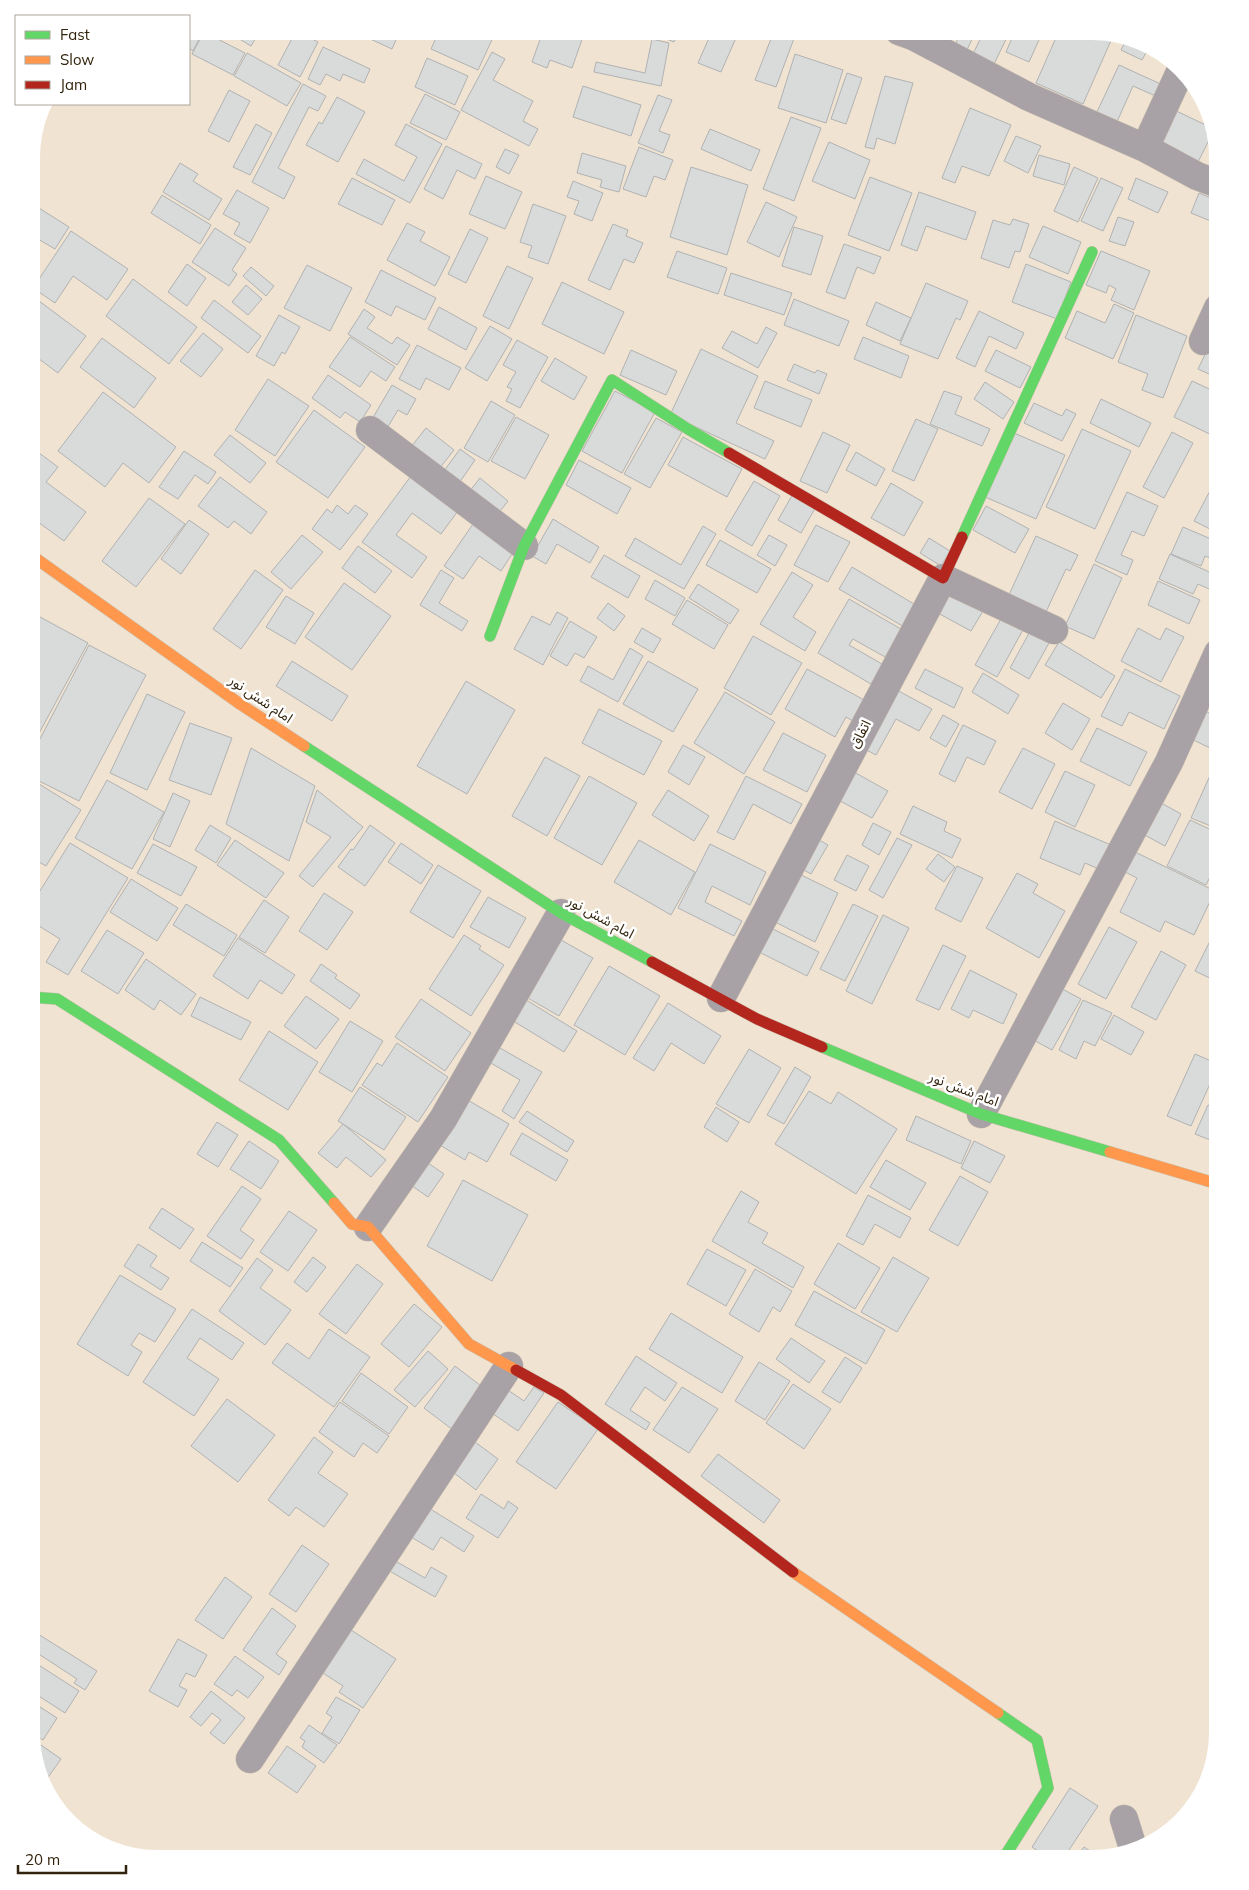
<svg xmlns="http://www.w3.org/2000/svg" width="1249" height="1890" viewBox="0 0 1249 1890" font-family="Mulish,'Noto Sans Arabic',sans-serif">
	<rect width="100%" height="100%" fill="#f0e3d1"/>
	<path fill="#d9dbdb" stroke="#b0b2b3" d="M189 31H203L193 51 189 48Z
		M226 31H260L251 46Z
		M296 31 318 42 300 77 278 65Z
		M309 31H326L324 37Z
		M353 31H400L392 49Z
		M439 31H496L478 70 431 49Z
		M543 31H585L572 68 550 60 547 68 532 62Z
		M646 31H678L674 42Z
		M712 31H739L721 72 698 63Z
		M774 31H791L796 33 776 87 755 80Z
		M952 31H976L963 58 951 52 960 35Z
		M984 31H1010L993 66 972 56Z
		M1015 31H1043L1029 62 1006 52Z
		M1059 31 1100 32 1113 36 1083 104 1036 83Z
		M204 32 245 53 233 75 192 54Z
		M652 39 669 43 661 86 594 72 596 62 645 73Z
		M1126 40 1162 52 1167 58 1148 49 1142 60 1121 50Z
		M323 47 370 69 364 83 343 74 340 81 326 74 320 85 308 79Z
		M492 52 505 59 493 80 533 101 523 121 538 129 529 146 461 110Z
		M247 53 301 83 287 106 234 76Z
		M795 54 843 70 826 123 778 108Z
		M427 58 468 76 455 105 415 87Z
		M1119 65 1165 86 1160 98 1133 86 1116 124 1096 114Z
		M847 73 862 78 846 124 831 119Z
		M885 76 913 83 895 144 877 138 874 149 865 147Z
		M303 84 326 96 318 111 309 107 278 168 295 177 284 199 252 182Z
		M583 86 641 105 631 136 573 117Z
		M229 90 250 101 229 142 208 131Z
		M425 94 460 112 446 140 410 123Z
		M658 95 672 100 659 131 670 135 663 153 638 143Z
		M337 97 365 112 338 162 306 145 319 122 322 124Z
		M970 108 1011 125 989 176 962 166 955 183 942 178Z
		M1170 108 1210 127 1212 134 1197 164 1154 142Z
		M791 117 821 128 794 201 763 189Z
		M256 124 272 133 250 175 233 167Z
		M406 124 442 144 410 203 356 174 364 159 404 181 417 157 395 145Z
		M710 129 760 150 751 171 701 149Z
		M1016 136 1041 146 1028 173 1004 161Z
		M829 142 870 160 855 199 812 181Z
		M446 146 482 164 475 179 457 170 443 199 424 189Z
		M639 147 673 160 665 180 654 176 646 197 623 189Z
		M505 149 519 155 509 174 496 167Z
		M582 153 626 166 619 192 600 187 602 180 577 173Z
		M1039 155 1070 164 1064 185 1033 176Z
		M180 163 198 174 193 181 222 199 209 220 163 192Z
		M691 167 748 185 727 255 670 237Z
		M1074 167 1098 178 1078 222 1054 211Z
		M486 176 522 192 505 229 469 214Z
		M870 177 912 193 889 251 848 235Z
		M352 178 395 200 382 225 338 204Z
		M1101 178 1123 188 1103 231 1081 221Z
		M1136 178 1168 192 1158 213 1128 199Z
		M573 181 603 193 592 221 574 214 579 201 567 197Z
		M237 190 269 208 250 243 234 234 240 223 223 214Z
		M919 192 976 212 966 240 926 226 917 251 901 245Z
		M1199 193 1218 201V224L1191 213Z
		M162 195 211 225 200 244 151 213Z
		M766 202 797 217 779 257 747 242Z
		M31 203 69 227 55 249 31 235Z
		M533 204 566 216 548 264 528 257 532 246 520 242Z
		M1118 217 1134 222 1125 246 1109 241Z
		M1013 219 1029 224 1020 252 1015 251 1009 268 981 258 993 220 1010 225Z
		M407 223 425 232 420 241 450 257 435 286 387 260Z
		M613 224 628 230 626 236 643 243 634 263 624 259 610 290 588 280Z
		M1043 226 1081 242 1068 274 1029 257Z
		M794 227 823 236 811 275 782 266Z
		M215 228 246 248 232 270 237 274 229 286 192 262Z
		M470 229 488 238 466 283 448 274Z
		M71 231 128 269 107 300 73 276 55 303 33 288Z
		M844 244 881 257 874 274 857 267 845 299 826 292Z
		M677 251 727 268 718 294 667 277Z
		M1101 251 1150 271 1134 310 1111 300 1116 289 1109 285 1106 293 1086 285Z
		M187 264 206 278 187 306 168 292Z
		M1026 264 1071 282 1057 319 1012 302Z
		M307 265 352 288 330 331 284 308Z
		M507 266 533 278 509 329 483 316Z
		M251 267 274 286 266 296 243 276Z
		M381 270 436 298 425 320 396 306 391 316 365 302Z
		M731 273 792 293 784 315 724 295Z
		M133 279 197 327 169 364 106 316Z
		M562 282 624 312 604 354 542 324Z
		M926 283 968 301 960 320 956 318 938 359 900 344Z
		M246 285 262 299 248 315 232 302Z
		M31 295 86 336 58 373 31 353Z
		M794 299 849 321 839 346 784 325Z
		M214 300 261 336 248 353 201 318Z
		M876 302 911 318 900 341 866 325Z
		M1114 304 1134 313 1113 359 1065 338 1077 311 1105 323Z
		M439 307 477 328 466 350 428 329Z
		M364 309 375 317 367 328 392 344 397 337 410 345 397 365 348 334Z
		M979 311 1024 333 1016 349 989 336 975 367 956 358Z
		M279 315 300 327 285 354 282 352 274 366 256 356Z
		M1136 315 1187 336 1163 398 1142 390 1148 374 1118 362Z
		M490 326 512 339 487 381 465 368Z
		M766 327 777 333 758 368 722 348 732 331 757 344Z
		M1218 328V378L1198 369Z
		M203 333 223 349 201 377 180 361Z
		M350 337 395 367 386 381 371 371 360 387 329 367Z
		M863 337 909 356 901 378 854 359Z
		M102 338 156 378 134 408 80 367Z
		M517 340 548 357 520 408 506 401 512 389 507 387 516 372 503 365Z
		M417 345 461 368 449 390 426 378 420 390 399 379Z
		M701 349 758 376 736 423 774 441 765 459 670 415Z
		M631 350 677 371 666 395 620 375Z
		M996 350 1031 367 1020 388 985 371Z
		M555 358 587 377 574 400 541 381Z
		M794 364 815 373 817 370 827 374 819 394 787 380Z
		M328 375 371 405 360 422 345 412 340 418 312 398Z
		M268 379 309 406 275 456 235 430Z
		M765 381 812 400 801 427 754 408Z
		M1192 381 1218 393V438L1174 417Z
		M985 382 1014 402 1003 419 974 399Z
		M392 385 416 399 407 415 398 410 386 430 371 421Z
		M615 391 655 412 622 473 582 451Z
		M944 391 962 397 955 414 990 429 982 446 930 424Z
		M103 392 176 447 149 483 123 463 105 487 58 451Z
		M1101 399 1151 423 1139 447 1090 423Z
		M491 401 515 415 488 462 464 448Z
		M1034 403 1062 416 1066 409 1076 414 1062 441 1024 423Z
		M314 410 365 447 328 498 276 462Z
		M516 417 549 435 525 479 491 461Z
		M656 418 682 432 650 488 624 474Z
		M916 419 938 429 914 481 892 471Z
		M426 428 454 450 439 469 411 447Z
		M1082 429 1131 451 1095 529 1046 507Z
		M823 432 850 445 827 493 800 481Z
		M1172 432 1193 443 1164 498 1143 487Z
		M1014 433 1065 455 1036 519 985 497Z
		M230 435 266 463 250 483 214 455Z
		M683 437 742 469 727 497 668 465Z
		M31 447 58 467 46 482 86 512 64 541 31 517Z
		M460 449 475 460 457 486 441 475Z
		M184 451 216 472 208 484 195 475 178 499 159 487Z
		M856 452 885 469 876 486 846 470Z
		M579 460 631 488 617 514 566 485Z
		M411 476 458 511 441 534 412 513 396 535 427 557 412 578 362 542Z
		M220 477 267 512 251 534 234 521 228 528 198 506Z
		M480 478 508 501 497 515 469 492Z
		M754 481 780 496 752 546 725 530Z
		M891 483 923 502 904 536 871 518Z
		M1212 487 1218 490V533L1194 521Z
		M794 492 817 505 801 533 778 520Z
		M1127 492 1158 506 1144 536 1132 531 1121 555 1133 560 1127 575 1095 561Z
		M149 498 185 524 136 587 102 561Z
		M337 505 348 514 355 505 368 514 340 550 312 529 327 509 332 513Z
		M986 506 1029 529 1015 553 973 530Z
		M553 519 599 547 590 563 557 544 546 564 532 556Z
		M189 520 209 534 181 574 161 559Z
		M473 524 514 551 501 571 479 556 463 579 444 566Z
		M816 525 850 542 828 582 794 565Z
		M703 526 716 534 684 589 625 556 635 538 681 565Z
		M1183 527 1218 542V561L1205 556 1201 566 1171 554Z
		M302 535 323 552 291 589 271 572Z
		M769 535 787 545 775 566 757 555Z
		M1036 536 1078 555 1070 571 1066 569 1045 614 1008 597Z
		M929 538 950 551 941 566 920 553Z
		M720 540 771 569 757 593 706 565Z
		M358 546 392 571 375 593 342 568Z
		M1170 554 1218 576V593L1198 584 1193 594 1159 579Z
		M604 555 640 576 628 598 591 577Z
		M1094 564 1122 578 1094 639 1065 626Z
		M852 567 924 610 911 631 839 589Z
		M255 570 283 590 241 649 213 629Z
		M441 570 454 578 439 603 468 621 462 631 420 605Z
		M792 572 813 585 793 617 816 632 805 651 760 624Z
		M655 580 685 598 675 616 645 599Z
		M1158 581 1200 600 1189 624 1148 605Z
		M344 583 391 616 352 670 305 637Z
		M698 584 739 610 730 624 689 598Z
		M948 585 986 606 971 631 934 611Z
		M286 596 314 613 295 644 266 627Z
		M849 599 901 629 885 657 853 639 849 645 882 664 871 684 818 653Z
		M687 600 728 625 714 649 672 624Z
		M608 603 625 616 614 631 597 618Z
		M31 611 38 615 31 626Z
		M557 612 568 618 543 665 514 649 532 616 550 625Z
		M40 617 88 643 31 748V634Z
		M1002 617 1024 628 997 677 975 665Z
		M570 621 597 637 584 658 575 653 567 666 550 656Z
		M1034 624 1054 634 1029 679 1010 668Z
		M642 628 661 639 653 653 634 642Z
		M1138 628 1160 640 1166 628 1184 637 1161 682 1121 661Z
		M753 636 802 663 771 715 724 688Z
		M1059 642 1115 676 1101 698 1045 665Z
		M89 645 146 675 79 801 31 777V756Z
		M630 648 643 656 618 702 580 681 588 666 613 680Z
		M292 661 348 696 332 721 276 686Z
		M648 661 698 689 673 732 623 704Z
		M807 669 868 702 856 723 846 717 835 737 785 709Z
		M925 669 963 688 954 708 915 688Z
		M1125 669 1180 696 1164 729 1129 712 1122 726 1101 716Z
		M983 673 1019 695 1008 714 972 692Z
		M466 681 515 710 467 794 417 766Z
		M893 688 932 709 919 731 896 719 876 755 859 746Z
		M725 692 775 722 744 774 694 743Z
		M147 694 185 712 147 790 110 773Z
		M1063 703 1090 719 1072 750 1045 733Z
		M1198 708 1218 717V731L1210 748 1185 736Z
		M599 709 662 741 644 775 582 743Z
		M943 715 959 724 946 747 930 738Z
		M190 723 232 738 211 795 169 780Z
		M963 725 996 741 984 765 967 757 955 782 939 774Z
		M1097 728 1147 752 1130 786 1080 761Z
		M783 733 826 755 807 792 763 770Z
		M683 745 705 757 689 785 668 772Z
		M251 748 315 786 289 861 226 824Z
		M1023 748 1055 764 1032 809 999 792Z
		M545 757 580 776 547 836 512 816Z
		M845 767 888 791 872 818 829 795Z
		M1065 771 1095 785 1075 827 1045 812Z
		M1212 771 1218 773V829L1191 818Z
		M589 776 637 803 602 865 554 838Z
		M746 776 802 804 791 824 753 804 734 840 717 832Z
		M31 779 81 810 46 866 31 857Z
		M107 780 164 812 132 869 75 838Z
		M317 790 363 827 313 887 299 876 331 837 306 822Z
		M668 790 709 816 694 841 652 815Z
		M173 793 190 801 170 847 153 839Z
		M1156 800 1181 814 1165 846 1139 832Z
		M913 806 947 822 944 831 961 839 952 858 900 834Z
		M1190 820 1218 833V861L1206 885 1167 866Z
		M1055 821 1111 845 1101 870 1085 863 1080 875 1040 858Z
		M873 823 891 832 879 855 862 845Z
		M210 825 231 838 216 863 195 850Z
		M370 825 395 843 365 886 338 867 351 849 353 850Z
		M812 836 828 845 811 874 795 865Z
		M897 838 912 845 883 898 869 890Z
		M235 840 284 873 266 898 217 865Z
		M639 840 695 872 671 915 614 882Z
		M70 843 128 878 68 975 46 962 60 939 31 921V905Z
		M401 843 433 865 421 884 388 862Z
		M153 844 197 867 181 896 137 873Z
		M710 844 766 872 750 905 712 886 705 902 742 921 734 936 678 908Z
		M1135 852 1215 891 1194 935 1165 921 1160 932 1120 912 1137 878 1125 872Z
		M938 854 955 867 944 882 926 869Z
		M847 855 869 866 856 891 834 880Z
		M438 865 481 891 453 938 410 912Z
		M957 866 983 878 961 922 935 909Z
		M31 868 39 873 31 888Z
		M791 870 838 893 815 942 767 918Z
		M1017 873 1038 884 1033 893 1065 911 1039 958 986 928Z
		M131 879 178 908 157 941 110 912Z
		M324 893 353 912 327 950 299 931Z
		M488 897 526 918 509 948 470 927Z
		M264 900 289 917 265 953 239 937Z
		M186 904 237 935 224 956 173 925Z
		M853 904 878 916 845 981 820 969Z
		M883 915 909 928 872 1004 846 991Z
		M763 924 819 952 807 976 751 948Z
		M1218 925V982L1195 971Z
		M1109 927 1137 942 1106 999 1078 984Z
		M107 930 144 953 118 994 81 971Z
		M464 935 481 946 479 949 504 965 471 1016 429 989Z
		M552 935 593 958 559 1016 519 993Z
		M238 938 295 975 282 994 260 980 248 999 213 976Z
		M943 945 966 956 939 1010 916 1000Z
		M1161 951 1186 965 1156 1020 1131 1007Z
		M146 959 196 994 181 1015 160 1000 154 1010 125 990Z
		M321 964 337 975 335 978 360 995 350 1009 310 981Z
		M609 966 660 996 625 1055 574 1025Z
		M970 970 1017 994 1003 1024 973 1010 969 1018 951 1009Z
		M1055 985 1081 999 1052 1050 1026 1036Z
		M518 995 577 1031 564 1052 505 1016Z
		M306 996 339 1019 316 1049 284 1026Z
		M200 997 251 1022 241 1040 191 1016Z
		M421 999 471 1033 445 1071 395 1037Z
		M1083 1000 1112 1013 1095 1046 1084 1041 1076 1059 1059 1050Z
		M668 1003 721 1036 704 1064 671 1043 654 1071 633 1058Z
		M1114 1015 1144 1032 1131 1055 1101 1039Z
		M350 1021 383 1041 352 1092 319 1072Z
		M269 1031 318 1062 288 1110 239 1080Z
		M397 1043 448 1077 418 1122 362 1085 377 1063 382 1066Z
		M493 1044 542 1072 514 1119 502 1111 520 1080 484 1059Z
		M749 1049 781 1068 749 1123 716 1104Z
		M1195 1054 1218 1064V1066L1191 1126 1167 1116Z
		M795 1067 811 1077 784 1124 767 1115Z
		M360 1087 406 1117 384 1150 338 1121Z
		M809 1091 831 1104 838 1092 897 1129 856 1194 775 1144Z
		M459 1095 509 1124 487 1162 469 1152 465 1160 433 1141Z
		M1208 1105 1218 1109V1143L1195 1134Z
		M716 1107 739 1122 727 1142 704 1127Z
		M527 1111 574 1141 567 1152 519 1122Z
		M916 1116 971 1141 961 1164 906 1140Z
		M217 1122 238 1135 218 1167 197 1154Z
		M343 1124 386 1160 371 1177 346 1157 337 1168 318 1153Z
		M522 1133 568 1160 556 1181 510 1154Z
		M249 1141 279 1161 261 1189 230 1169Z
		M974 1141 1005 1156 990 1183 961 1168Z
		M421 1158 444 1174 428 1197 405 1181Z
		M886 1160 926 1183 910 1210 870 1187Z
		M960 1176 988 1192 958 1246 929 1230Z
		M463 1180 528 1215 492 1281 427 1246Z
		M242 1186 261 1199 240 1230 254 1240 241 1259 207 1236Z
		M741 1191 759 1202 748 1222 768 1233 762 1243 804 1267 793 1288 712 1241Z
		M868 1195 911 1218 900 1238 875 1224 863 1245 846 1236Z
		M162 1208 194 1229 180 1249 149 1228Z
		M289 1211 317 1230 288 1271 260 1252Z
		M202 1242 243 1268 230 1287 190 1261Z
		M838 1243 880 1268 855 1309 814 1284Z
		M138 1244 157 1256 150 1266 169 1278 161 1290 124 1266Z
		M707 1249 746 1270 726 1306 687 1284Z
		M313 1257 326 1267 307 1292 294 1282Z
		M893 1257 929 1278 897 1332 861 1312Z
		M257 1258 273 1270 260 1288 291 1310 265 1345 219 1311Z
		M357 1264 383 1284 346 1334 319 1314Z
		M755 1269 792 1291 780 1312 773 1307 759 1332 729 1314Z
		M120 1275 176 1309 155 1342 139 1333 131 1345 142 1352 128 1376 77 1344Z
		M814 1291 885 1330 866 1364 795 1325Z
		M414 1304 442 1327 409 1367 381 1344Z
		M192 1309 244 1343 232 1360 200 1338 187 1358 219 1379 194 1416 143 1382Z
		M671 1313 743 1357 722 1393 649 1349Z
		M329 1329 370 1357 334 1407 272 1363 287 1343 309 1359Z
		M791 1338 825 1361 809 1383 776 1359Z
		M428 1351 448 1369 415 1407 394 1390Z
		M636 1356 677 1383 665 1401 645 1387 630 1410 650 1423 646 1430 605 1404Z
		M845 1357 862 1368 840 1403 822 1392Z
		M759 1362 790 1381 765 1420 735 1401Z
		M455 1366 485 1389 453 1430 424 1408Z
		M361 1373 408 1407 389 1434 342 1401Z
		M793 1384 831 1409 804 1449 766 1423Z
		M502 1386 524 1401 534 1387 544 1393 518 1431 486 1409Z
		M682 1387 718 1409 689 1453 653 1430Z
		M227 1399 275 1435 238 1482 191 1446Z
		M340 1402 389 1436 377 1453 363 1443 354 1457 319 1432Z
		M558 1402 598 1429 556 1489 516 1462Z
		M314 1437 333 1452 318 1473 348 1494 324 1527 296 1507 289 1516 268 1500Z
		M471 1439 498 1459 476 1490 449 1469Z
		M718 1454 780 1500 764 1523 701 1476Z
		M481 1494 504 1509 508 1501 518 1508 498 1538 466 1518Z
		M424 1505 474 1536 464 1552 441 1537 433 1550 406 1534Z
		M302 1545 329 1564 296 1612 269 1594Z
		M392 1559 425 1578 431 1567 447 1576 435 1597 386 1569Z
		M225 1577 252 1597 223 1639 195 1620Z
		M272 1608 296 1626 276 1654 287 1662 279 1675 243 1650Z
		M351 1630 396 1659 363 1708 339 1692 343 1686 323 1673Z
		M38 1634 97 1671 85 1690 74 1683 77 1679 31 1649V1646Z
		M178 1639 207 1655 195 1677 186 1673 179 1686 187 1690 178 1707 149 1691Z
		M235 1656 264 1677 248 1698 237 1690 232 1696 214 1684Z
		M31 1660 79 1691 65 1713 31 1691Z
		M211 1691 245 1718 224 1744 210 1733 221 1720 212 1713 201 1726 190 1717Z
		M336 1697 360 1710 339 1744 322 1733 332 1717 326 1713Z
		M31 1701 57 1718 43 1740 31 1732Z
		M309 1725 337 1745 324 1763 302 1747 305 1741 300 1738Z
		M41 1745 61 1759 44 1783 36 1752Z
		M287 1746 316 1766 297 1793 268 1773Z
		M1070 1788 1098 1806 1063 1859H1050L1032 1847Z
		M1084 1847 1099 1857 1092 1859H1068L1072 1853 1077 1856Z"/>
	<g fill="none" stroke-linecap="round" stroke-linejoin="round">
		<g stroke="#cbc0b0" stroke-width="29">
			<path id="street" d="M899 31 913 36 1029 97 1145 148 1197 176 1218 184
				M1145 148 1180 72
				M1203 341 1218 308
				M370 430 524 546
				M721 998 943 578 1054 630
				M981 1114 1169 762 1218 653
				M368 1227 443 1119 561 913
				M250 1759 509 1366
				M1124 1819 1133 1848"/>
		</g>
		<g stroke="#cbc0b0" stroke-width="12">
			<path id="fast" d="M962 537 1092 252
				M490 636 524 546 612 380 688 429 729 453
				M304 746 561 913 652 962
				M31 997 57 999 279 1140 334 1203
				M822 1047 981 1114 1110 1152
				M998 1713 1037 1740 1048 1788 1003 1859"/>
		</g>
		<g stroke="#cbc0b0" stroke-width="12">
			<path id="slow" d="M31 555 240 704 304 746
				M1110 1152 1218 1184
				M334 1203 352 1224 368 1227 469 1344 516 1370
				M793 1572 998 1713"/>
		</g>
		<g stroke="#cbc0b0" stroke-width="12">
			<path id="jam" d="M729 453 943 578 962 537
				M652 962 757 1019 822 1047
				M516 1370 561 1395 793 1572"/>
		</g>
		<use href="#street" stroke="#a8a1a6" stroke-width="28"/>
		<use href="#fast" stroke="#63d668" stroke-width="11"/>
		<use href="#slow" stroke="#ff974d" stroke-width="11"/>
		<use href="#jam" stroke="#b3261e" stroke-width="11"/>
	</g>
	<g text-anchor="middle" stroke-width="5" stroke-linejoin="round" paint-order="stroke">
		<g font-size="14" fill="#32230c" stroke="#fff">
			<text transform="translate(261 699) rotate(34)" y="5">امام شش نور</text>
			<text transform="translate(860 734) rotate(-62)" y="5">اتفاق</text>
			<text transform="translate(601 917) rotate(29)" y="5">امام شش نور</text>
			<text transform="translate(964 1089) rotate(21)" y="5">امام شش نور</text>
		</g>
	</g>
	<path d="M0 0H1249V1890H0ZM157 40H1092A117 117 0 0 1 1209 157V1733A117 117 0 0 1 1092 1850H157A117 117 0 0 1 40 1733V157A117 117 0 0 1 157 40Z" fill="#fff" fill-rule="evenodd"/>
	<rect x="15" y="15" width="175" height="90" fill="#ffffff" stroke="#ada79e"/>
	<rect x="25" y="31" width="25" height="8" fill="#63d668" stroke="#ada79e"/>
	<text x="60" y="40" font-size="15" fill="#32230c">Fast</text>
	<rect x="25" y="56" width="25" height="8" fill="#ff974d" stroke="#ada79e"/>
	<text x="60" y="65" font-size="15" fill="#32230c">Slow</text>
	<rect x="25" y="81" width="25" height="8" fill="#b3261e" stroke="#ada79e"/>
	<text x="60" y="90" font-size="15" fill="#32230c">Jam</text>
	<path d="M18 1865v8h108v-8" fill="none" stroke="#32230c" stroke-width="2.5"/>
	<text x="25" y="1865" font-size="15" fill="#32230c" stroke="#ffffff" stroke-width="4" paint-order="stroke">20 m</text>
</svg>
